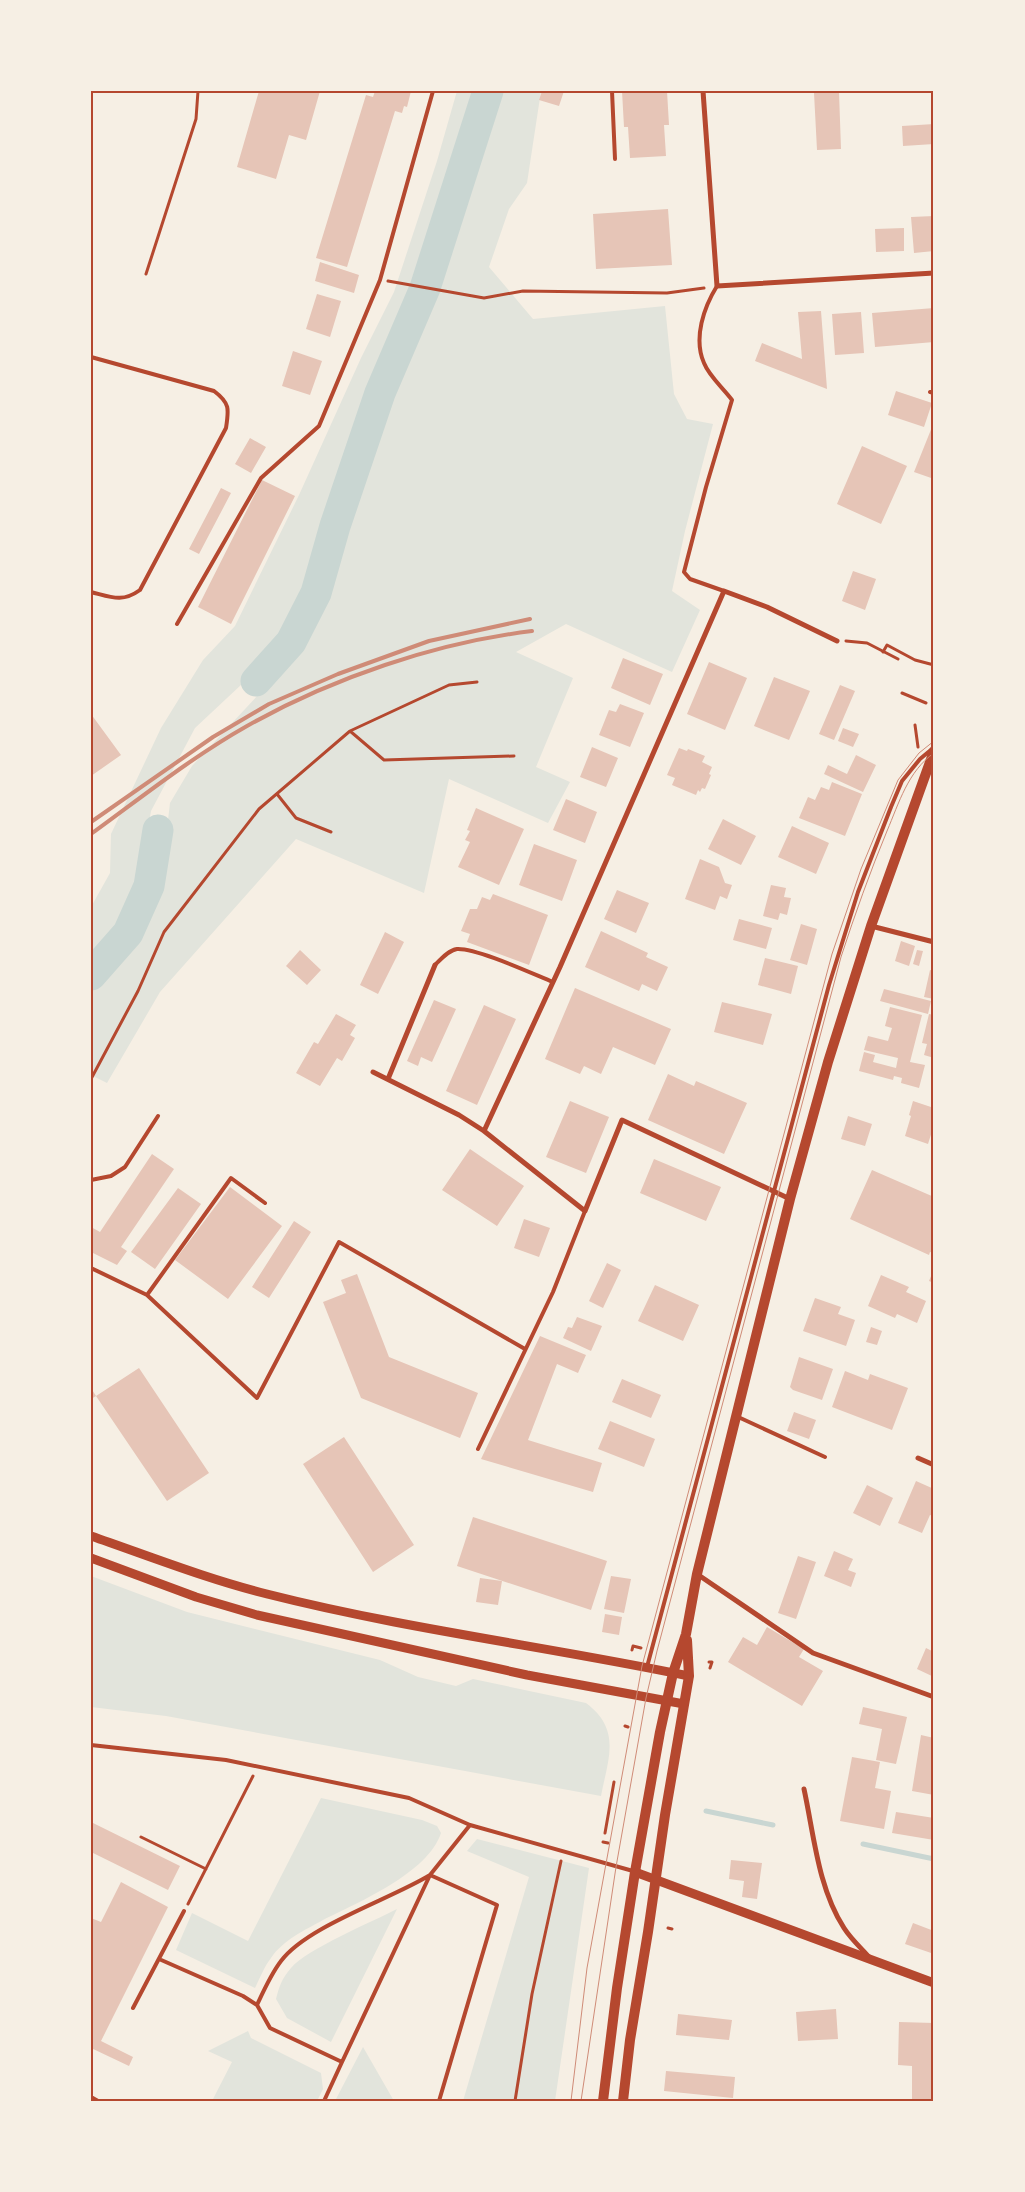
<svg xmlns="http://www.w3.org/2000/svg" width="1025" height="2192" viewBox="0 0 1025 2192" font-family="Mulish,sans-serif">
	<rect width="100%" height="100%" fill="#f6efe4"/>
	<path fill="#e2e4dc" d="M457 91H478L407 300 371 390 343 470 321 539 305 597 285 638 242 684 195 728 151 811 137 889 120 925 91 960V907L110 873 111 834 161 728 203 660 235 626 299 495 361 358 394 292 437 161Z
		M501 91H541L527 183 509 209 489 267 533 319 665 306 674 394 687 419 713 424 685 531 672 591 700 610 672 672 566 624 516 652 573 678 536 767 570 782 548 823 449 779 424 893 296 839 160 992 107 1083 91 1075V990L103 978 144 920 161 879 170 803 192 766 271 681 304 641 327 588 373 437 434 288Z
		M91 1576 187 1612 380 1660 418 1677 456 1686 473 1679 586 1703C622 1730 608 1759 601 1796L166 1716 91 1707Z
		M321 1798 422 1820 437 1826 441 1833C428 1873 359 1902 323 1920 305 1930 283 1940 271 1958 264 1967 260 1978 255 1988L176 1950 192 1913 248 1941Z
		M477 1839 589 1868 555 2101H463L529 1877 467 1851Z
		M397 1909 331 2042 287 2018 276 1999C279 1987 282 1978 291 1968 307 1949 372 1922 397 1909Z
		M248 2031 251 2038 321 2073 323 2089 317 2101H212L232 2062 208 2051Z
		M363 2047 394 2101H335Z"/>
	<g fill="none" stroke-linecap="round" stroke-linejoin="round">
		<path stroke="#c9d6d2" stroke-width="5" d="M706 1811 773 1825
			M863 1844 934 1859"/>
		<path stroke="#c9d6d2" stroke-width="31" d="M256 681 291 642 316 593 335 526 380 393 425 288 488 91
			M91 975 128 933 149 886 158 830"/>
	</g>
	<path fill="#e6c5b7" d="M259 91H320L306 140 289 135 276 179 237 167Z
		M375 91H411L407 107 404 106 402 113 395 111 347 267 316 258 366 95 373 97Z
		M542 91H564L559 106 539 100Z
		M622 91H667L669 125H664L666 156 630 158 628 127H624Z
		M839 92 841 149 817 150 814 93Z
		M934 124V144L903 146 902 126Z
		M668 209 672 265 596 269 593 214Z
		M934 216V251L914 253 911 217Z
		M904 228V251L876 252 875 229Z
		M320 262 359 275 354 293 315 281Z
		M317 294 341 301 330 337 306 329Z
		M934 308V342L875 347 872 313Z
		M821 311 827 389 755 361 762 343 802 359 798 312Z
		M861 312 864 353 835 355 832 314Z
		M293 351 322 361 310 395 282 386Z
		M896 391 932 403 924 427 888 415Z
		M932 427H934V479L914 472Z
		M250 438 266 447 251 473 235 464Z
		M862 446 907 466 881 524 837 504Z
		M262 480 295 496 231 624 198 607Z
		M221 488 231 493 199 554 189 549Z
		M853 571 876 579 865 610 842 601Z
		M623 658 663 674 650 705 611 688Z
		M709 662 747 678 725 730 687 714Z
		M774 677 810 691 789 740 754 726Z
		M840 685 855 691 834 740 819 734Z
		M620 704 644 713 630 747 599 735 609 710 616 712Z
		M91 714 121 755 91 776Z
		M843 728 859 734 853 747 838 741Z
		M592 747 618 758 606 787 580 777Z
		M679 748 687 751 688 749 705 756 702 762 712 767 709 774 711 775 705 789 702 788 700 792 698 790 696 795 672 785 675 778 667 775Z
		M856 755 876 765 863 792 824 774 828 765 847 774Z
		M832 782 862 794 845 836 799 818 808 797 815 800 821 787 829 790Z
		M566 799 597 812 585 843 553 830Z
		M476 808 524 829 499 885 458 867 470 842 465 840 470 831 467 830Z
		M723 819 756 836 741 865 708 849Z
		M792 826 829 843 816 874 778 857Z
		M534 844 577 860 562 901 519 885Z
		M700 859 719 867 725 883 732 885 727 899 720 896 715 910 685 899Z
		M771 885 786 888 784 897 791 898 787 915 780 913 778 920 763 916Z
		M617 890 649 903 636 933 604 919Z
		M493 894 548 915 529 965 467 942 470 934 461 931 470 909H477L482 897 490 900Z
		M739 919 772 928 766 949 733 940Z
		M801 924 817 929 807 965 790 960Z
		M601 931 648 953 646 957 668 967 657 991 642 984 639 991 585 967Z
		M385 932 404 942 378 994 360 985Z
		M901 941 915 946 909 966 895 961Z
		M300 950 321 970 307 985 286 966Z
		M917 950 923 951 919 966 913 964Z
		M765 958 798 966 791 994 758 985Z
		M930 970 934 971V999L924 997Z
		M575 988 671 1029 655 1065 613 1047 601 1074 584 1066 580 1074 545 1059Z
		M884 989 931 1001 928 1014 880 1001Z
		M434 1000 456 1009 432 1062 421 1057 418 1066 407 1061Z
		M722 1002 772 1014 763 1045 714 1032Z
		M484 1005 516 1019 477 1105 446 1091Z
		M890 1007 922 1015 910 1062 925 1065 919 1088 901 1083 902 1078 894 1076 893 1080 859 1071 864 1052 875 1055 873 1062 896 1068 898 1058 864 1050 868 1036 888 1041 892 1028 885 1026Z
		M336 1014 356 1025 350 1035 355 1038 342 1061 337 1058 320 1086 296 1073 314 1042 318 1044Z
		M929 1014 934 1015V1058L924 1055 927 1044 922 1043Z
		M668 1074 694 1086 696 1081 747 1103 724 1154 648 1120Z
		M570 1101 609 1117 586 1173 546 1157Z
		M913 1101 934 1108V1125L928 1144 905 1136 911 1116 909 1115Z
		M848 1116 872 1124 865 1146 841 1139Z
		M470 1149 524 1186 497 1226 442 1190Z
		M152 1154 174 1169 121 1247 127 1251 117 1265 91 1252V1227L100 1232Z
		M654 1159 721 1187 706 1221 640 1193Z
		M872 1170 934 1197V1253L930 1252 929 1255 850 1219Z
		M230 1187 282 1226 228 1299 175 1260Z
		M178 1188 201 1204 155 1269 131 1252Z
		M524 1219 550 1228 539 1257 514 1248Z
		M294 1221 311 1232 269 1298 252 1287Z
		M607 1263 621 1270 603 1308 589 1301Z
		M934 1269V1283L929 1281Z
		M357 1274 389 1357 478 1393 460 1438 361 1398 323 1302 346 1293 341 1280Z
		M881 1275 909 1287 906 1292 926 1301 917 1323 897 1314 895 1318 868 1306Z
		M655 1285 699 1305 683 1341 638 1321Z
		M815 1298 841 1307 838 1314 855 1320 846 1346 803 1331Z
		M577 1317 602 1326 591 1351 563 1338 568 1327 572 1328Z
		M871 1327 882 1331 877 1345 866 1342Z
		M540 1336 586 1355 578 1373 557 1364 528 1440 602 1463 593 1492 481 1459Z
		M799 1357 833 1369 822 1400 793 1390 790 1387Z
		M139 1368 209 1473 167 1501 96 1396Z
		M845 1371 868 1380 870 1374 908 1388 892 1430 832 1407Z
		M622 1379 661 1395 651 1418 612 1402Z
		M91 1388 96 1396 91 1399Z
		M794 1412 816 1420 809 1439 787 1431Z
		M610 1421 655 1439 644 1467 598 1449Z
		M344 1437 414 1545 373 1572 303 1464Z
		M916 1481 934 1489V1516L930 1515 922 1533 898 1523Z
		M867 1485 893 1498 880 1526 853 1513Z
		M473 1517 607 1561 591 1610 457 1566Z
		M834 1551 853 1559 848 1570 856 1573 851 1587 824 1576Z
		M798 1556 816 1562 796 1619 778 1613Z
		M611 1576 631 1579 624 1613 604 1609Z
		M480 1578 502 1581 498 1605 476 1602Z
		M605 1614 622 1617 619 1635 602 1632Z
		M767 1627 804 1649 799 1657 823 1671 802 1706 728 1662 743 1637 757 1645Z
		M926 1648 934 1652V1677L917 1669Z
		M863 1707 907 1717 896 1764 876 1760 882 1729 859 1724Z
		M921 1735 934 1738V1795L912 1791Z
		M852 1757 880 1762 875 1788 891 1791 884 1829 840 1821Z
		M896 1812 934 1818V1840L892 1833Z
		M91 1822 180 1866 168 1890 91 1852Z
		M731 1860 762 1863 757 1899 742 1897 744 1881 729 1879Z
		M121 1882 168 1907 101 2041 133 2057 129 2066 91 2048V1918L101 1922Z
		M913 1923 934 1931V1954L905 1944Z
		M836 2009 838 2039 798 2041 796 2012Z
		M678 2014 732 2020 729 2040 676 2035Z
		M899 2022 934 2023V2101H912V2066L898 2065Z
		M666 2071 735 2077 733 2098 664 2091Z"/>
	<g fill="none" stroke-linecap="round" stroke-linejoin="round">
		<path stroke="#b5482f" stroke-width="3" d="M146 274 196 119 198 91
			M388 281 484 298 523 291 667 293 704 288
			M846 641 867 643 898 659
			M883 652 887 645 915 660 934 665
			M902 693 926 703
			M915 725 918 747
			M350 731 384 760 514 756
			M277 794 296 818 331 832
			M91 1079 138 991 164 932 259 809 350 731 449 685 477 682
			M632 1650 633 1646 641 1648
			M709 1662H712L710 1668
			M625 1726 628 1727
			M605 1833 614 1782
			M141 1837 206 1869
			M603 1842 608 1843
			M188 1904 253 1776
			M668 1928 672 1929
			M515 2101 532 1994 561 1861"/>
		<path stroke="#b5482f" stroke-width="4" d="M612 91 615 159
			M717 286C704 307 693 338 704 363 709 376 723 388 732 400L706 487 684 572 690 579 724 591
			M91 357 214 391C230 403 229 409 226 428L140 590C122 603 111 597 91 592
			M930 392 934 393
			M177 624 261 478 319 426 380 280 433 91
			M435 965C441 959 449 950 457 949 477 948 533 974 553 982
			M91 1180 111 1176 125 1167 158 1116
			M91 1268 147 1295 257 1398 339 1242 525 1349
			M147 1295 231 1178 265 1203
			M736 1416 825 1457
			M478 1449 553 1292 585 1211
			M647 1667 829 985 858 892 891 807 902 781 920 759 932 749
			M91 1745 226 1760 409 1798 470 1825 633 1871
			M159 1959 243 1996 257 2005 270 2028 342 2062 430 1875 470 1825
			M257 2005C264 1990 271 1974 281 1961 307 1926 391 1899 430 1875L497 1905 439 2101
			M133 2008 184 1911
			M91 2097 98 2101
			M324 2101 342 2062"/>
		<path stroke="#b5482f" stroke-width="5" d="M703 91 717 286 934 273
			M871 926 934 942
			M373 1072 459 1115 484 1131 585 1211 622 1120 790 1199
			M388 1079 435 965
			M484 1131 560 967 724 591 767 607 837 641
			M918 1458 934 1465
			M697 1574 813 1653 934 1697
			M804 1789C814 1835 818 1888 844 1928 851 1939 861 1948 869 1957"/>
		<path stroke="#b5482f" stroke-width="9" d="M91 1536C149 1556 207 1579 267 1594 405 1629 550 1647 689 1676
			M91 1558 196 1597 257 1615 527 1675 684 1704
			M635 1872 934 1983"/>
		<path stroke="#b5482f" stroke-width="10" d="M603 2101 617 1988 635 1872 660 1732 673 1673 686 1634 697 1574 790 1199 828 1062 871 926 934 751
			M623 2101 630 2040 648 1932 665 1815 689 1676 687 1640"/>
		<path stroke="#cf8b77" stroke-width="1" d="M571 2101 587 1968 642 1666 832 954 861 869 898 780 919 753 934 741
			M581 2101 616 1867 646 1698 657 1651 841 957C855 914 870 872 887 831 899 803 908 771 934 753"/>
		<path stroke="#cf8b77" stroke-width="4" d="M91 822 213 737 269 704 338 674 429 641 530 619
			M91 834C142 797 192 757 247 726 332 678 435 643 532 631"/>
	</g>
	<rect width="1025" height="2192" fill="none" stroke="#f6efe4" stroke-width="185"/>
	<rect x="92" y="92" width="840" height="2008" fill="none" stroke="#b5482f" stroke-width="2"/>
</svg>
